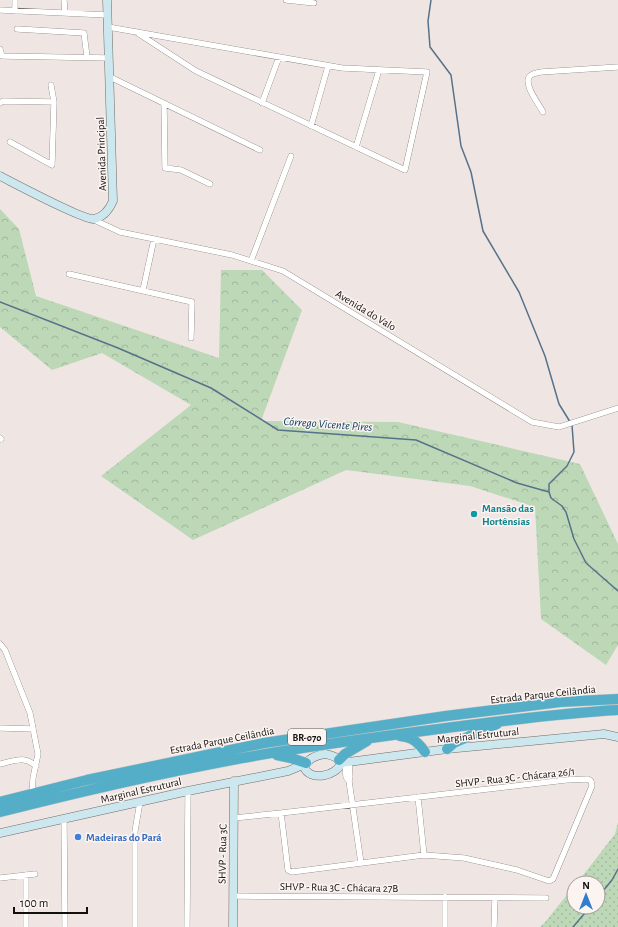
<svg xmlns="http://www.w3.org/2000/svg" width="618" height="927" viewBox="0 0 618 927" font-family="'Alegreya Sans',sans-serif">
	<defs>
		<pattern id="grass-dots" width="8" height="8" patternUnits="userSpaceOnUse"><rect width="8" height="8" fill="#bdd8b7"/><path d="M2 2h.1M6 6h.1" fill="none" stroke="#a1b89c" stroke-width="1.8" stroke-linecap="round"/></pattern>
		<pattern id="forest-crowns" width="20" height="18" patternUnits="userSpaceOnUse"><rect width="20" height="18" fill="#bdd8b7"/><path d="M2 6a3 3 0 1 1 6 0M12 15a3 3 0 1 1 6 0" fill="none" stroke="#a1b89c"/></pattern>
	</defs>
	<rect width="100%" height="100%" fill="#efe6e3"/>
	<path fill="url(#grass-dots)" d="M618 822V927H540L546 921 574 886V907H598V883H577L615 834Z"/>
	<path fill="url(#forest-crowns)" d="M0 209 19 229 36 296 219 358 221 270H262L302 310 261 421 398 422 580 464 618 544V645L606 665 541 619 535 507 470 486 346 470 193 540 101 476 191 405 102 353 52 370 0 327Z"/>
	<g fill="none" stroke-linecap="round" stroke-linejoin="round">
		<path stroke="#56728a" stroke-width="1.5" d="M431 0 428 21 430 47 451 75 461 146 471 172 483 231 519 292 545 356 559 404 572 425 574 452 567 466 549 484V492L551 498 562 506 566 512 574 539 586 563 618 591
			M0 302 118 348 211 388 278 430 416 440 517 483 549 492
			M598 897 612 880 618 869
			M573 927 590 907"/>
		<g stroke="#736c69" stroke-width="6">
			<path id="street" d="M64 0 65 13
				M286 0 314 3
				M0 10 107 15
				M15 11V0
				M108 27 342 68 427 72 405 170 196 71 136 32
				M17 29 84 33 87 57
				M0 49 2 56 109 58
				M110 77 260 150
				M0 103 3 101 54 102
				M164 103 165 168 181 170 210 184
				M262 103 279 57
				M543 112C539 104 521 82 531 75 534 73 538 73 541 72L618 67
				M311 126 328 66
				M10 142 52 165 54 102 51 85
				M356 147 379 70
				M92 219 120 232 232 255 283 271 532 422 559 427 618 408
				M251 261 291 156
				M69 274 192 302 191 338
				M143 290 154 239
				M0 438 1 439
				M0 644 5 650 30 713 38 754 33 778 32 794
				M0 728 33 729
				M349 762 350 777 349 781 361 863
				M345 763 346 777 349 781
				M0 764C14 761 24 755 36 766
				M588 779 591 781 592 786 553 879 549 881 517 870 464 858 424 855 292 872 288 870 281 813 566 780Z
				M418 797 424 855
				M64 818 65 927
				M234 818 281 813
				M26 875V927
				M0 878 35 874
				M233 896 546 898
				M445 897V927
				M135 927V831L140 802
				M187 927 188 791
				M494 927 495 898"/>
		</g>
		<g stroke="#736c69" stroke-width="9">
			<path id="secondary" d="M0 176C14 183 83 220 94 219 104 217 109 210 113 201L107 0
				M326 754C333 756 338 757 341 763 337 776 310 782 304 767 308 758 316 755 326 754Z
				M341 763 447 749 604 734 618 737
				M0 833 188 791 288 771 305 764
				M233 927 234 781"/>
		</g>
		<g stroke="#c6c6c5" stroke-width="11">
			<path id="highway" d="M400 736C412 737 418 742 425 752
				M447 749 454 743 497 724
				M277 755 291 758 306 763
				M339 760 345 754 367 741
				M0 802 87 780 264 743 446 716 560 702 618 699
				M0 812C78 792 157 774 237 759 306 746 376 737 446 728 503 721 560 713 618 710"/>
		</g>
		<use href="#street" stroke="#fff" stroke-width="5.5"/>
		<use href="#secondary" stroke="#cce7ee" stroke-width="8"/>
		<use href="#highway" stroke="#55aec7" stroke-width="10"/>
	</g>
	<circle fill="#0f9aa8" stroke="#fcf4f1" stroke-width="1.5" cx="474" cy="514" r="4"/>
	<circle fill="#3f7fe0" stroke="#fcf4f1" stroke-width="1.5" cx="78" cy="837" r="4"/>
	<g text-anchor="middle" stroke-width="3" stroke-linejoin="round" paint-order="stroke">
		<rect fill="#fcf4f1" stroke="#585453" stroke-width="1" x="288" y="729" width="38" height="16" rx="3"/>
		<g font-size="10" font-weight="bold" fill="#12100f">
			<text x="307" y="741">BR-070</text>
		</g>
		<g font-size="11" fill="#12100f" stroke="#fcf4f1">
			<text transform="translate(101 154) rotate(-92)" y="4">Avenida Principal</text>
			<text transform="translate(366 310) rotate(31)" y="4">Avenida do Valo</text>
			<text transform="translate(543 694) rotate(-6)" y="4">Estrada Parque Ceilândia</text>
			<text transform="translate(478 735) rotate(-6)" y="4">Marginal Estrutural</text>
			<text transform="translate(222 740) rotate(-11)" y="4">Estrada Parque Ceilândia</text>
			<text transform="translate(515 777) rotate(-6)" y="4">SHVP - Rua 3C - Chácara 26/1</text>
			<text transform="translate(141 790) rotate(-13)" y="4">Marginal Estrutural</text>
			<text transform="translate(222 854) rotate(-89)" y="4">SHVP - Rua 3C</text>
			<text transform="translate(339 887) rotate(1)" y="4">SHVP - Rua 3C - Chácara 27B</text>
		</g>
		<g font-size="11" font-weight="bold" fill="#0d838f" stroke="#fcf4f1" text-anchor="start">
			<text x="482" y="512">Mansão das<tspan x="482" dy="13">Hortênsias</tspan></text>
		</g>
		<g font-size="11" font-weight="bold" fill="#366cbe" stroke="#fcf4f1" text-anchor="start">
			<text x="86" y="841">Madeiras do Pará</text>
		</g>
		<g font-size="12" font-style="italic" fill="#0d3e61" stroke="#fcf4f1">
			<text transform="translate(328 424) rotate(4)" y="4">Córrego Vicente Pires</text>
		</g>
	</g>
	<g transform="translate(586 895)"><circle r="19" fill="#fcf4f1" stroke="#9e9997"/>
	<path d="M0-3L7 15L0 10L-7 15Z" fill="#317ccc"/>
	<text y="-6" font-size="11" font-weight="bold" text-anchor="middle" fill="#12100f">N</text>
	</g>
	<path d="M14 907v6h73v-6" fill="none" stroke="#12100f" stroke-width="2"/>
	<text x="20" y="907" font-size="12" fill="#12100f" stroke="#fcf4f1" stroke-width="3" paint-order="stroke">100 m</text>
</svg>
